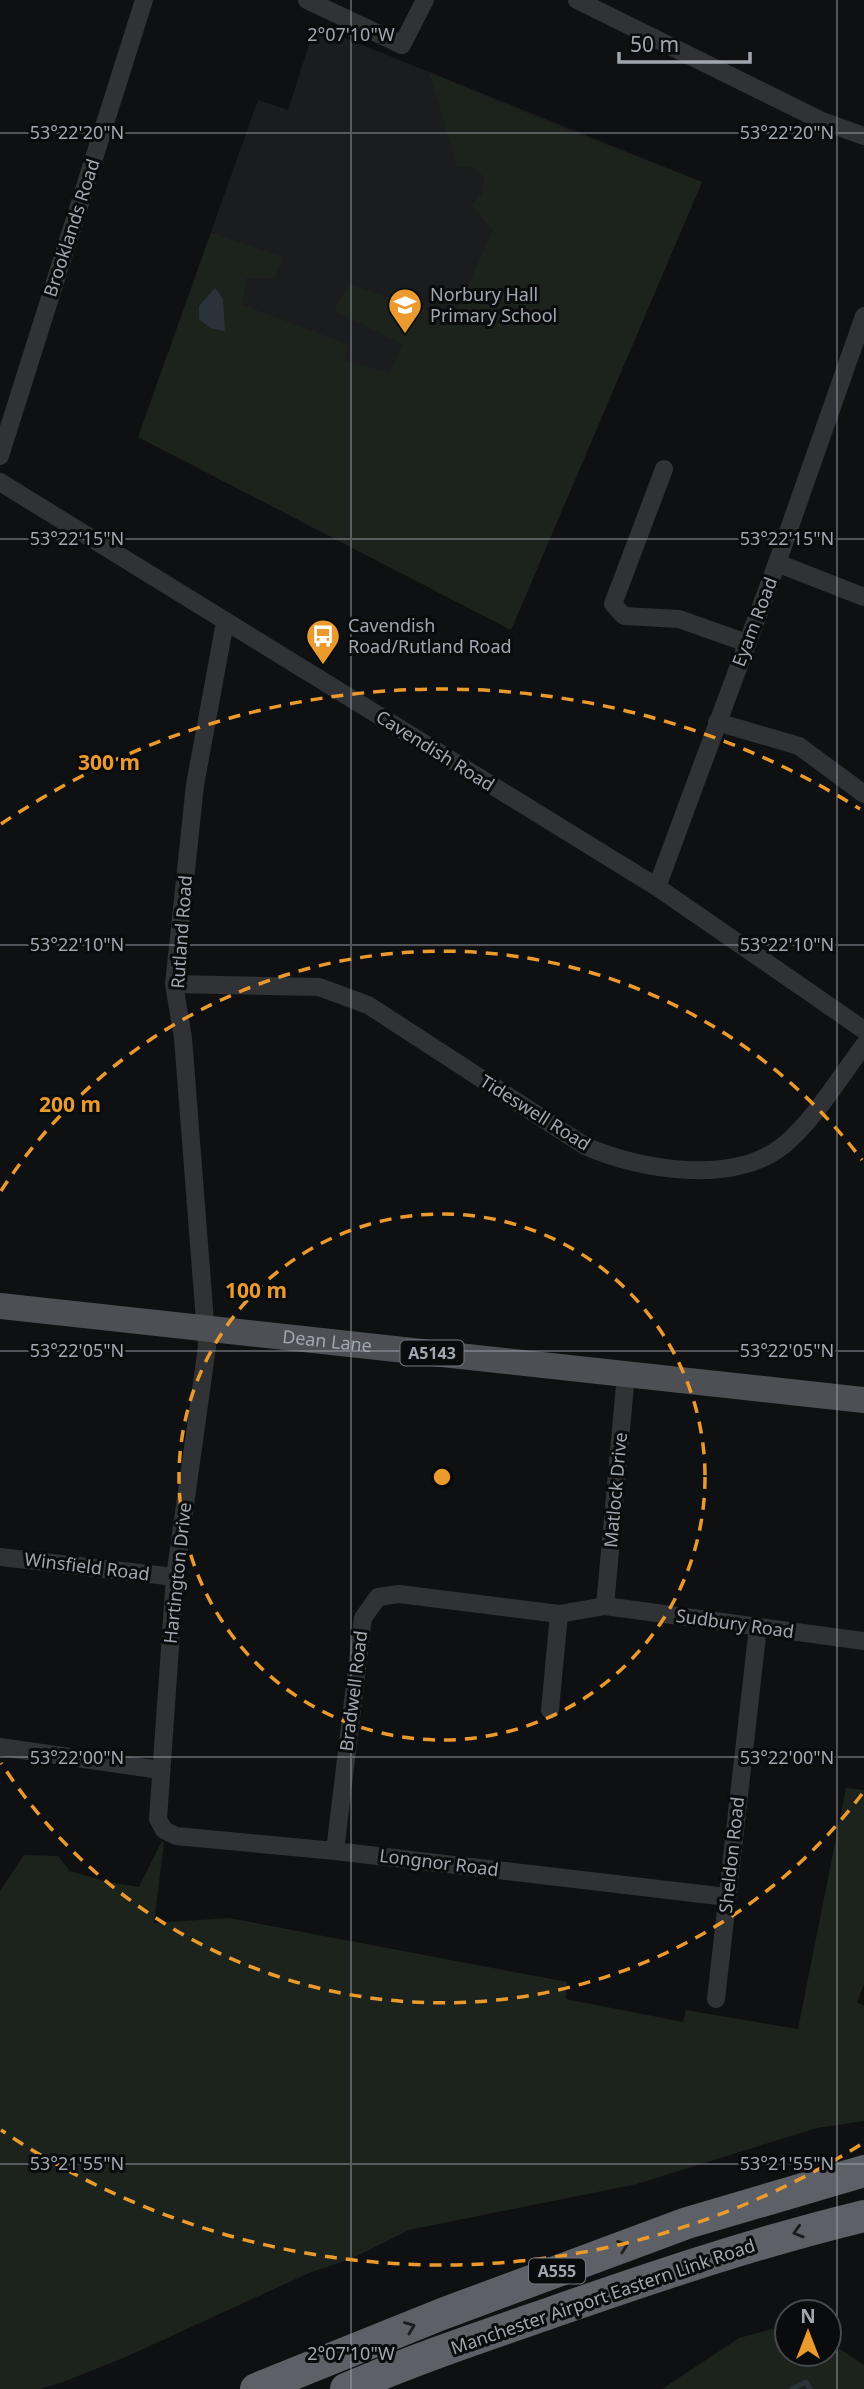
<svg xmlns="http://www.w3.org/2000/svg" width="864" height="2389" viewBox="0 0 864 2389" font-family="'Noto Sans',sans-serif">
	<rect width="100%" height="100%" fill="#0f1011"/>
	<path fill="#1b1c1e" d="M315 26 702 182 511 630 138 437 258 100 288 110Z"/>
	<path fill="#1c231c" d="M429 72 550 123 702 182 511 630 138 437 211 233 283 257 275 278H246L243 305 347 344 345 360 390 373 402 344 334 310 349 284 441 315 443 309 454 316 493 230 471 205 483 192 484 177 472 167H457Z
		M846 1788 864 1790V1984L857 2002 864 2006V2121L817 2128 637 2184 409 2230 353 2258 309 2273 128 2356 63 2382 41 2389H0V1891L24 1855 58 1856 70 1871 108 1882 139 1887 162 1841 164 1843 154 1923 229 1918 567 1982 566 1999 683 2022 686 2010 798 2029Z
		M772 2329 787 2331V2354H829V2342L864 2365V2389H662L739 2338Z"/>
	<path fill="#2a3339" d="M215 288 223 299 225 331 210 328 199 319V306Z"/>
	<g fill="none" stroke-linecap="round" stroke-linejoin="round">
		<path stroke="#2a3339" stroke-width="5" d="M792 2389 806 2382 810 2389"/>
		<path stroke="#313236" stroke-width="18" d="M307 0 402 45 425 0
			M577 0 822 121 864 136
			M0 456 144 0
			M664 469 613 604 624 616 679 619 747 643
			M0 482 657 887 864 1030
			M777 563 864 597
			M225 622 195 785 174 984 183 1038 207 1347 175 1577 158 1819 164 1830 176 1836 335 1851 727 1897
			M717 722 799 746 864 794
			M657 887 777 563 864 316
			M174 984 319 987 368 1005 585 1146C640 1170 733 1186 784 1145 813 1121 841 1076 864 1045
			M0 1557 175 1577
			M605 1606 626 1374
			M550 1710 559 1614
			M0 1747 160 1770
			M335 1851 363 1618 378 1597 399 1594 559 1614 605 1606 864 1641
			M716 1999 758 1627"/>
		<path stroke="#4d4f54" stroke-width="26" id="s1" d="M0 1306 864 1400"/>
		<path stroke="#5d6066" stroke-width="32" d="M256 2389 442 2314 687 2223 864 2171
			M346 2389C412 2360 481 2337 550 2313 653 2277 757 2242 864 2216"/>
	</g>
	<defs><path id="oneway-chevron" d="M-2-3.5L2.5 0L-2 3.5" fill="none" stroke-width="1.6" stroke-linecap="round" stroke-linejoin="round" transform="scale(1.75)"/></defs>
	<g stroke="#1b1c1e">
		<use href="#oneway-chevron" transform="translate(798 2232) rotate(164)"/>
		<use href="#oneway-chevron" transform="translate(623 2246) rotate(-20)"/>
		<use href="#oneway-chevron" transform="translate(410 2327) rotate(-21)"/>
	</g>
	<path fill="none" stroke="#a1a7b1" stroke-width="2" stroke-opacity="0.45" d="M351 0V2389M837 0V2389M0 133H864M0 539H864M0 945H864M0 1351H864M0 1757H864M0 2164H864"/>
	<g fill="none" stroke="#eb9a2d" stroke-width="3.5" stroke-dasharray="12 9">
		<circle cx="442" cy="1477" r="263"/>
		<path d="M862 1794A526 526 0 0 1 1 1763M1 1191A526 526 0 0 1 862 1160"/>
		<path d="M860 2145A788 788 0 0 1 1 2130M1 824A788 788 0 0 1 860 809"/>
	</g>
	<defs>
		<g id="school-pin" transform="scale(1.75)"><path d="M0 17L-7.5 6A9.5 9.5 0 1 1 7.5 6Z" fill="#eb9a2d" stroke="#0a0b0c"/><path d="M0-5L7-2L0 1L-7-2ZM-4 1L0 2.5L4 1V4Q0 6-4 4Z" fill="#fff"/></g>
		<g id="bus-pin" transform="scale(1.75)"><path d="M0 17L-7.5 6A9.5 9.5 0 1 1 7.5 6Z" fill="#eb9a2d" stroke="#0a0b0c"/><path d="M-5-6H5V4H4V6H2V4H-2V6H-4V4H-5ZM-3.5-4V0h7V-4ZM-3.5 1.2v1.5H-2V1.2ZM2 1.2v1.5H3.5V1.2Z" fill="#fff"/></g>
	</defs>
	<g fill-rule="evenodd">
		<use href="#school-pin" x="405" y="305"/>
		<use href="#bus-pin" x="323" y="636"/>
	</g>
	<g text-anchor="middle" stroke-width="6" stroke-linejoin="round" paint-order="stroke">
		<g fill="#0a0b0c" stroke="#747880" stroke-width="2">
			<rect x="400.5" y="1340.5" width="63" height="25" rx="5"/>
			<rect x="529" y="2258.5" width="56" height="25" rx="5"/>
		</g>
		<g font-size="16" font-weight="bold" fill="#a1a7b1">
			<text x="432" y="1359">A5143</text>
			<text x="557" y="2277">A555</text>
		</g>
		<g font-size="18" fill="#a1a7b1" stroke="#0a0b0c">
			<text transform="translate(72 228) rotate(-72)" y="6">Brooklands Road</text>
			<text transform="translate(755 622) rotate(-69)" y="6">Eyam Road</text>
			<text transform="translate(435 751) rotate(32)" y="6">Cavendish Road</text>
			<text transform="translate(182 932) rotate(-86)" y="6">Rutland Road</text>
			<text transform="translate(535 1113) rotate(32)" y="6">Tideswell Road</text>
			<text dy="6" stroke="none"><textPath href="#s1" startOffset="329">Dean Lane</textPath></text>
			<text transform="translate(616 1490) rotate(-85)" y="6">Matlock Drive</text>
			<text transform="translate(87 1567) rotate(7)" y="6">Winsfield Road</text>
			<text transform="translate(178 1573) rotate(-84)" y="6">Hartington Drive</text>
			<text transform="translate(735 1624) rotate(8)" y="6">Sudbury Road</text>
			<text transform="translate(354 1691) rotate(-83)" y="6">Bradwell Road</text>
			<text transform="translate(732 1855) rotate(-84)" y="6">Sheldon Road</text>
			<text transform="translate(439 1863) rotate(7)" y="6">Longnor Road</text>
			<text transform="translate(603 2297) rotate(-19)" y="6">Manchester Airport Eastern Link Road</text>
		</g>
		<g font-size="18" fill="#a1a7b1" stroke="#0a0b0c" text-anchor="start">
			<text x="430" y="301">Norbury Hall<tspan x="430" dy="21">Primary School</tspan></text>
			<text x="348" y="632">Cavendish<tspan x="348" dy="21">Road/Rutland Road</tspan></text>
		</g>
	</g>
	<g font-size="18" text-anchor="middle" fill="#a1a7b1" stroke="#0a0b0c" stroke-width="6" stroke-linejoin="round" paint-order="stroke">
		<text x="351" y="41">2°07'10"W</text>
		<text x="77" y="139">53°22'20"N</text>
		<text x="787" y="139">53°22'20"N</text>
		<text x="77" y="545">53°22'15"N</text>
		<text x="787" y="545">53°22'15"N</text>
		<text x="77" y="951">53°22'10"N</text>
		<text x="787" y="951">53°22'10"N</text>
		<text x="77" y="1357">53°22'05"N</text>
		<text x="787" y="1357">53°22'05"N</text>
		<text x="77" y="1764">53°22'00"N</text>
		<text x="787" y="1764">53°22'00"N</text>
		<text x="77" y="2170">53°21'55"N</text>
		<text x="787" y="2170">53°21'55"N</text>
		<text x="351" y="2360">2°07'10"W</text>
	</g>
	<circle cx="442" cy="1477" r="10" fill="#eb9a2d" stroke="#0a0b0c" stroke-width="3.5"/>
	<g font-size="21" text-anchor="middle" font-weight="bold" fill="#eb9a2d" stroke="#0a0b0c" stroke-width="6" stroke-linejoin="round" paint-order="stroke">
		<text x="109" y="770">300 m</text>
		<text x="70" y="1112">200 m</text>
		<text x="256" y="1298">100 m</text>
	</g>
	<g transform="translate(808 2333)"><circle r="33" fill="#0a0b0c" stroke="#46494e" stroke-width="2"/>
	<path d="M0-5L12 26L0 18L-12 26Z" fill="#eb9a2d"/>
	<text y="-10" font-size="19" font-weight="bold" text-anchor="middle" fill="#a1a7b1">N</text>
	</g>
	<path d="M619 52v10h131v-10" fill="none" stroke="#a1a7b1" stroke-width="3.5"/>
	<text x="630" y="52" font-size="21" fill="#a1a7b1" stroke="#0a0b0c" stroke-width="5" paint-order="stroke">50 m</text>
</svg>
